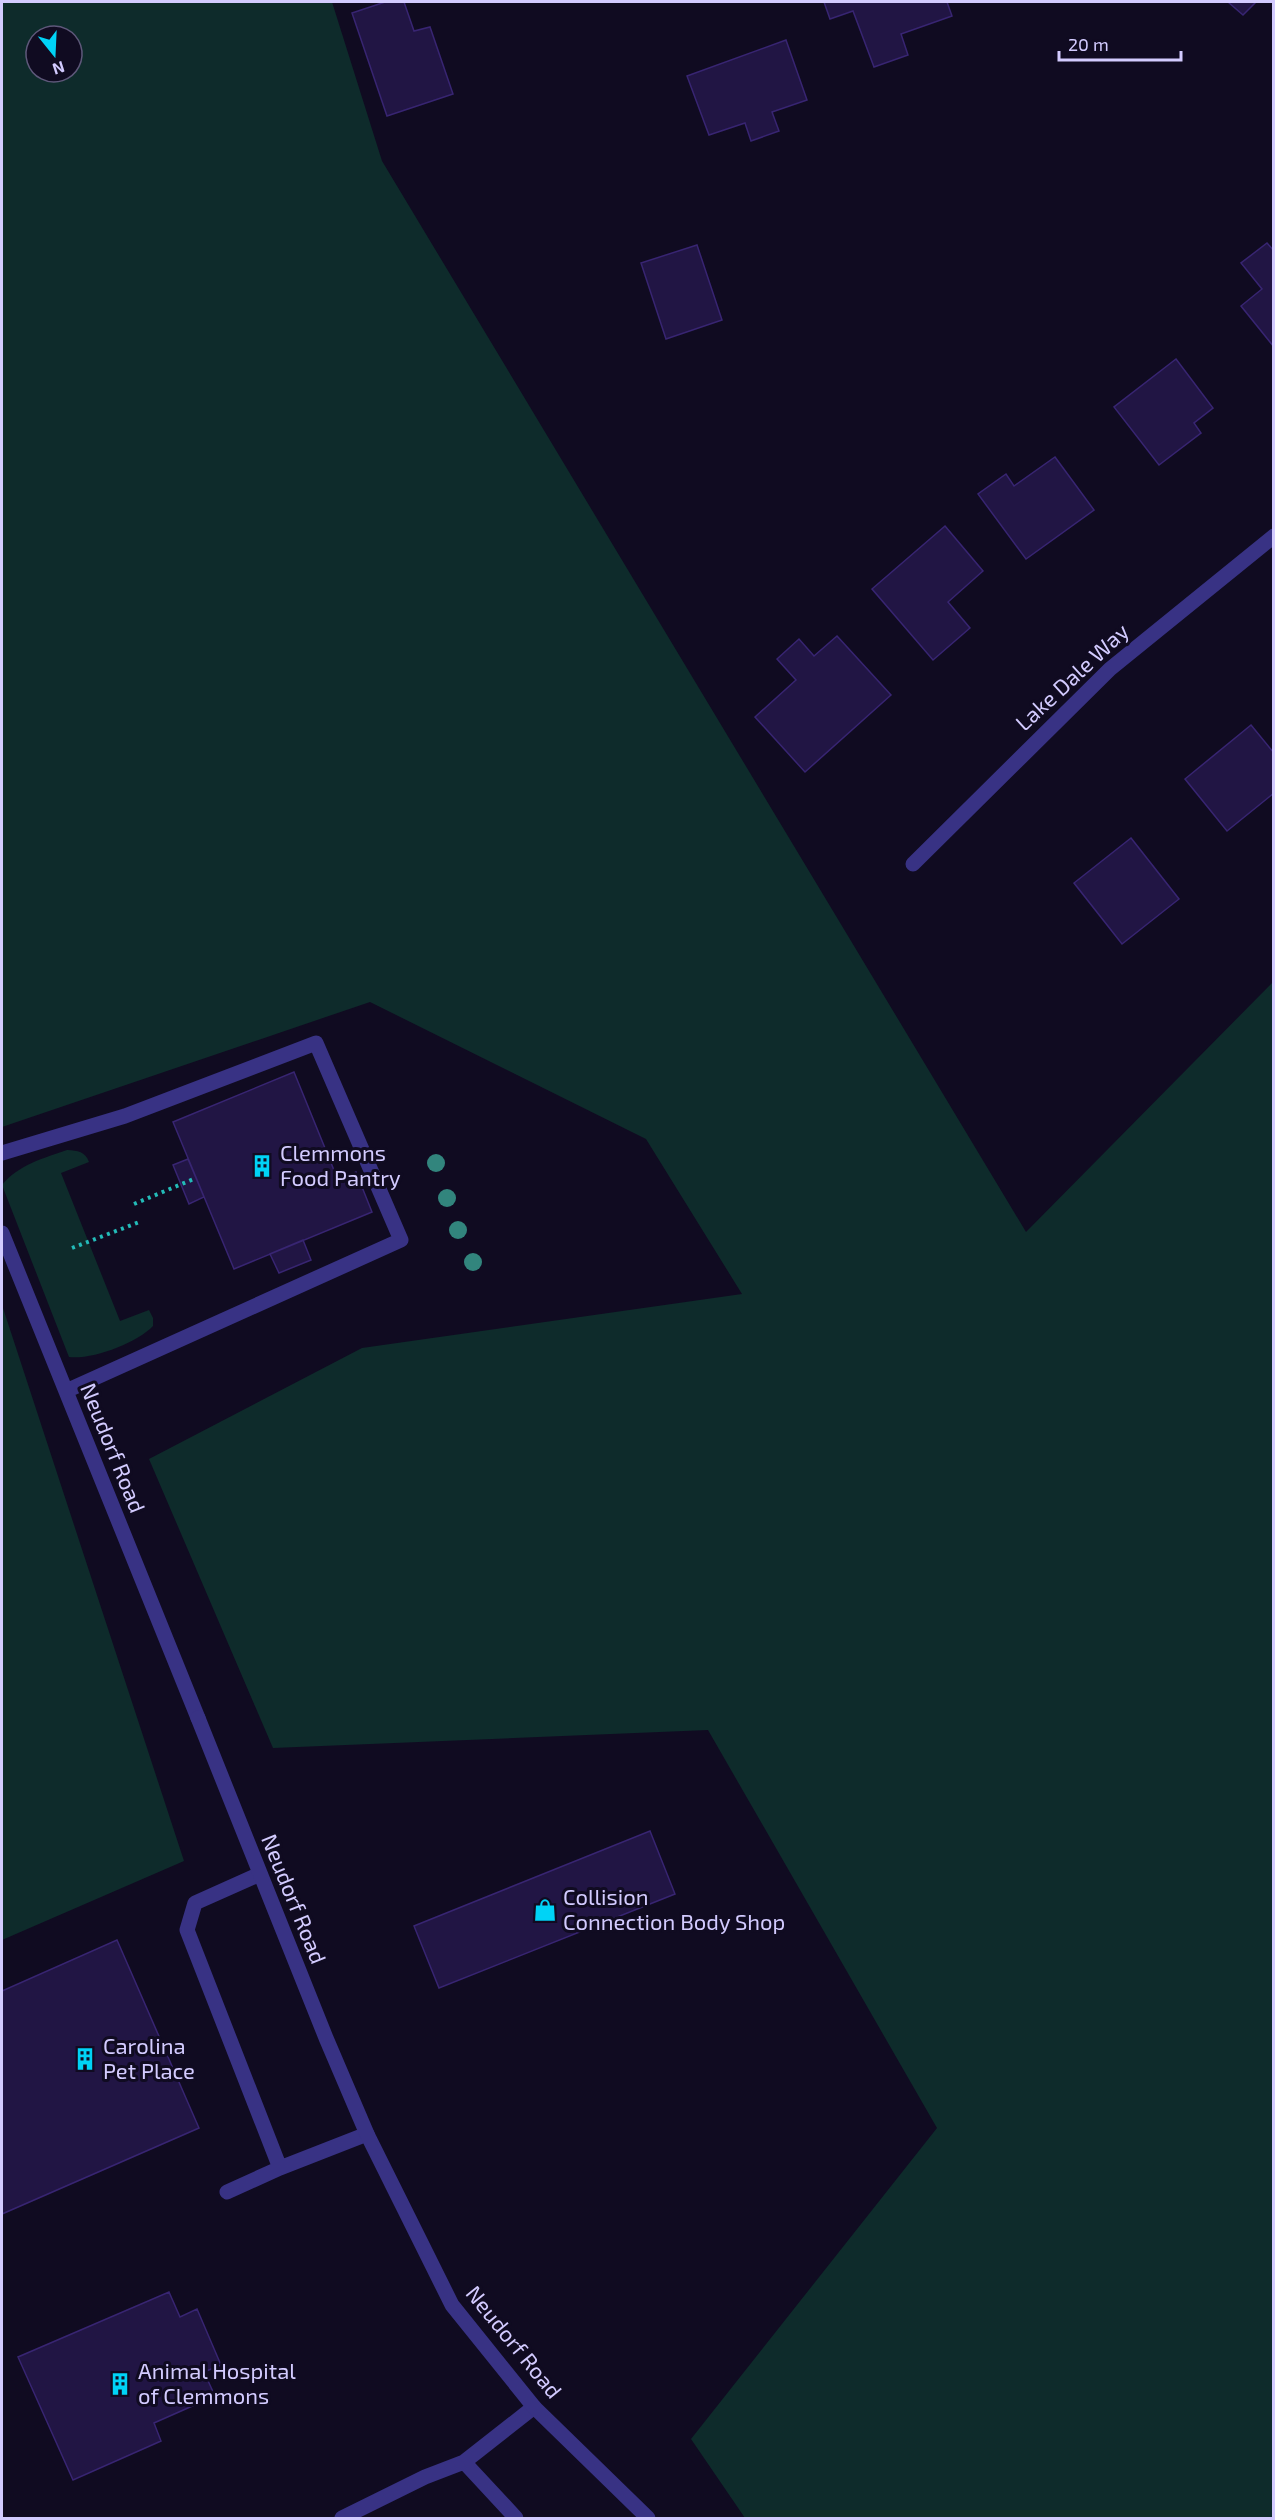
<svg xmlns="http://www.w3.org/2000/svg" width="1275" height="2520" viewBox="0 0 1275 2520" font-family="'Exo 2',sans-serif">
	<rect width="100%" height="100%" fill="#100b21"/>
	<path fill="#0e2b2b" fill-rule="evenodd" d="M2 2H332L382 161 1026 1232 1273 982V2518H745L691 2439 937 2128 708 1730 273 1748 149 1459 362 1348 742 1294 646 1139 370 1002 2 1127ZM36 36H72V72H36Z
		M67 1150C78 1151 85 1151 89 1162L61 1173 120 1321 149 1310 153 1318V1326C137 1343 92 1360 69 1357L2 1185C18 1165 44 1158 67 1150Z
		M2 1305 184 1861 2 1940Z"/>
	<path fill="#211544" stroke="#382572" stroke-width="1.5" d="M385 2H404L414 31 430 27 453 94 387 116 352 13Z
		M824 2H947L952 16 901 34 908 55 874 67 853 11 830 19Z
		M1228 2H1256L1243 15Z
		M786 40 807 100 772 112 779 131 751 141 745 123 709 135 687 76Z
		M1267 243 1274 251V347L1241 306 1262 289 1241 263Z
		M697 245 722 320 666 339 641 263Z
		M1176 359 1213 408 1194 423 1201 433 1159 465 1114 407Z
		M1055 457 1094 510 1026 559 978 494 1006 474 1014 486Z
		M945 526 983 571 948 602 970 628 933 660 872 589Z
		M837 636 891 695 805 772 755 717 796 680 777 659 799 639 814 656Z
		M1251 725 1274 753V793L1227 831 1185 779Z
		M1131 838 1179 899 1122 944 1074 883Z
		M294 1072 338 1180 356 1172 372 1212 234 1269 173 1122Z
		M188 1159 204 1197 189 1204 173 1165Z
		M303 1240 311 1260 279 1273 270 1254Z
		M650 1831 675 1894 439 1988 414 1926Z
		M117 1940 199 2128 2 2214V1991Z
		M169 2292 180 2317 197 2309 221 2365 204 2372 215 2396 154 2423 161 2441 73 2480 18 2357Z"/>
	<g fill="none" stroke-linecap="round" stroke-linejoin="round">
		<path stroke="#23bbb8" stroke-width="4" stroke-dasharray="3 4.5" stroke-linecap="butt" d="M134 1204 196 1178
			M72 1248 142 1221"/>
		<path stroke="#383284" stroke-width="15" d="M2 1153 125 1116 316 1043 401 1240 66 1391
			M2 1233 198 1718
			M260 1874 195 1903 187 1930 280 2168
			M227 2192 280 2168 367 2134
			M464 2462 516 2518
			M342 2518 425 2477 464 2462 534 2407"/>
		<path stroke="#383284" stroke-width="15" d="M913 864 1110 669 1274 536
			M198 1718 326 2038 367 2134 452 2305 534 2407 648 2518"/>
	</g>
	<g fill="#32857d">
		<circle cx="436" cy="1163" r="9"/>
		<circle cx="447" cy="1198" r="9"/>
		<circle cx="458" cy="1230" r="9"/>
		<circle cx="473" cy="1262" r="9"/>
	</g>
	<defs>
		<g id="building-bare" transform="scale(1.8)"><path d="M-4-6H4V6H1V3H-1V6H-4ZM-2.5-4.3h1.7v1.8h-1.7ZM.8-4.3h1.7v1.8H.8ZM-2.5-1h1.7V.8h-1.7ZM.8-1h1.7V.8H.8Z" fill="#00d3f6" stroke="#100b21" stroke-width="2.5" paint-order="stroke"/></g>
		<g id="shop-bare" transform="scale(1.8)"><path d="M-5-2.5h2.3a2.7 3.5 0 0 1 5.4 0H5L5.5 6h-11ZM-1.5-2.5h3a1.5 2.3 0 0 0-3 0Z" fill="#00d3f6" stroke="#100b21" stroke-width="2.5" paint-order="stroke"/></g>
	</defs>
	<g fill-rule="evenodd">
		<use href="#building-bare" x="262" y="1166"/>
		<use href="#shop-bare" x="545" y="1910"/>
		<use href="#building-bare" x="85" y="2059"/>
		<use href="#building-bare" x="120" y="2384"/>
	</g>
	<g text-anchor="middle" stroke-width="6" stroke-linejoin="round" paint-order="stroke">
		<g font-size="22" fill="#d3cbff" stroke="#100b21">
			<text transform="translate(1072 677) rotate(-43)" y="8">Lake Dale Way</text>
			<text transform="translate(113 1448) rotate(68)" y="8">Neudorf Road</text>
			<text transform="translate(294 1899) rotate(68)" y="8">Neudorf Road</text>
			<text transform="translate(514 2342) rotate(51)" y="8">Neudorf Road</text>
		</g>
		<g font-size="22" fill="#d3cbff" stroke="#100b21" text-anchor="start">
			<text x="280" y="1161">Clemmons<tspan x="280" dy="25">Food Pantry</tspan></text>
			<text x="563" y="1905">Collision<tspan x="563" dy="25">Connection Body Shop</tspan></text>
			<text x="103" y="2054">Carolina<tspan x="103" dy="25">Pet Place</tspan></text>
			<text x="138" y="2379">Animal Hospital<tspan x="138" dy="25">of Clemmons</tspan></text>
		</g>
	</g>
	<rect width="1275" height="2520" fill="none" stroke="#d3cbff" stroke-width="6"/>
	<g transform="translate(54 54) rotate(162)"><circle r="28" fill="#100b21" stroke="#5e587a" stroke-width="1.5"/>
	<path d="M0-4.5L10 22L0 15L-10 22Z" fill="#00d3f6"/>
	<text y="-9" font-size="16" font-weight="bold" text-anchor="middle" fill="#d3cbff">N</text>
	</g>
	<path d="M1059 51v9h122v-9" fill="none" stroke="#d3cbff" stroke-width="3"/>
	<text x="1068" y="51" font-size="18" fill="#d3cbff" stroke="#100b21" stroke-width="4.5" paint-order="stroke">20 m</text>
</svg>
